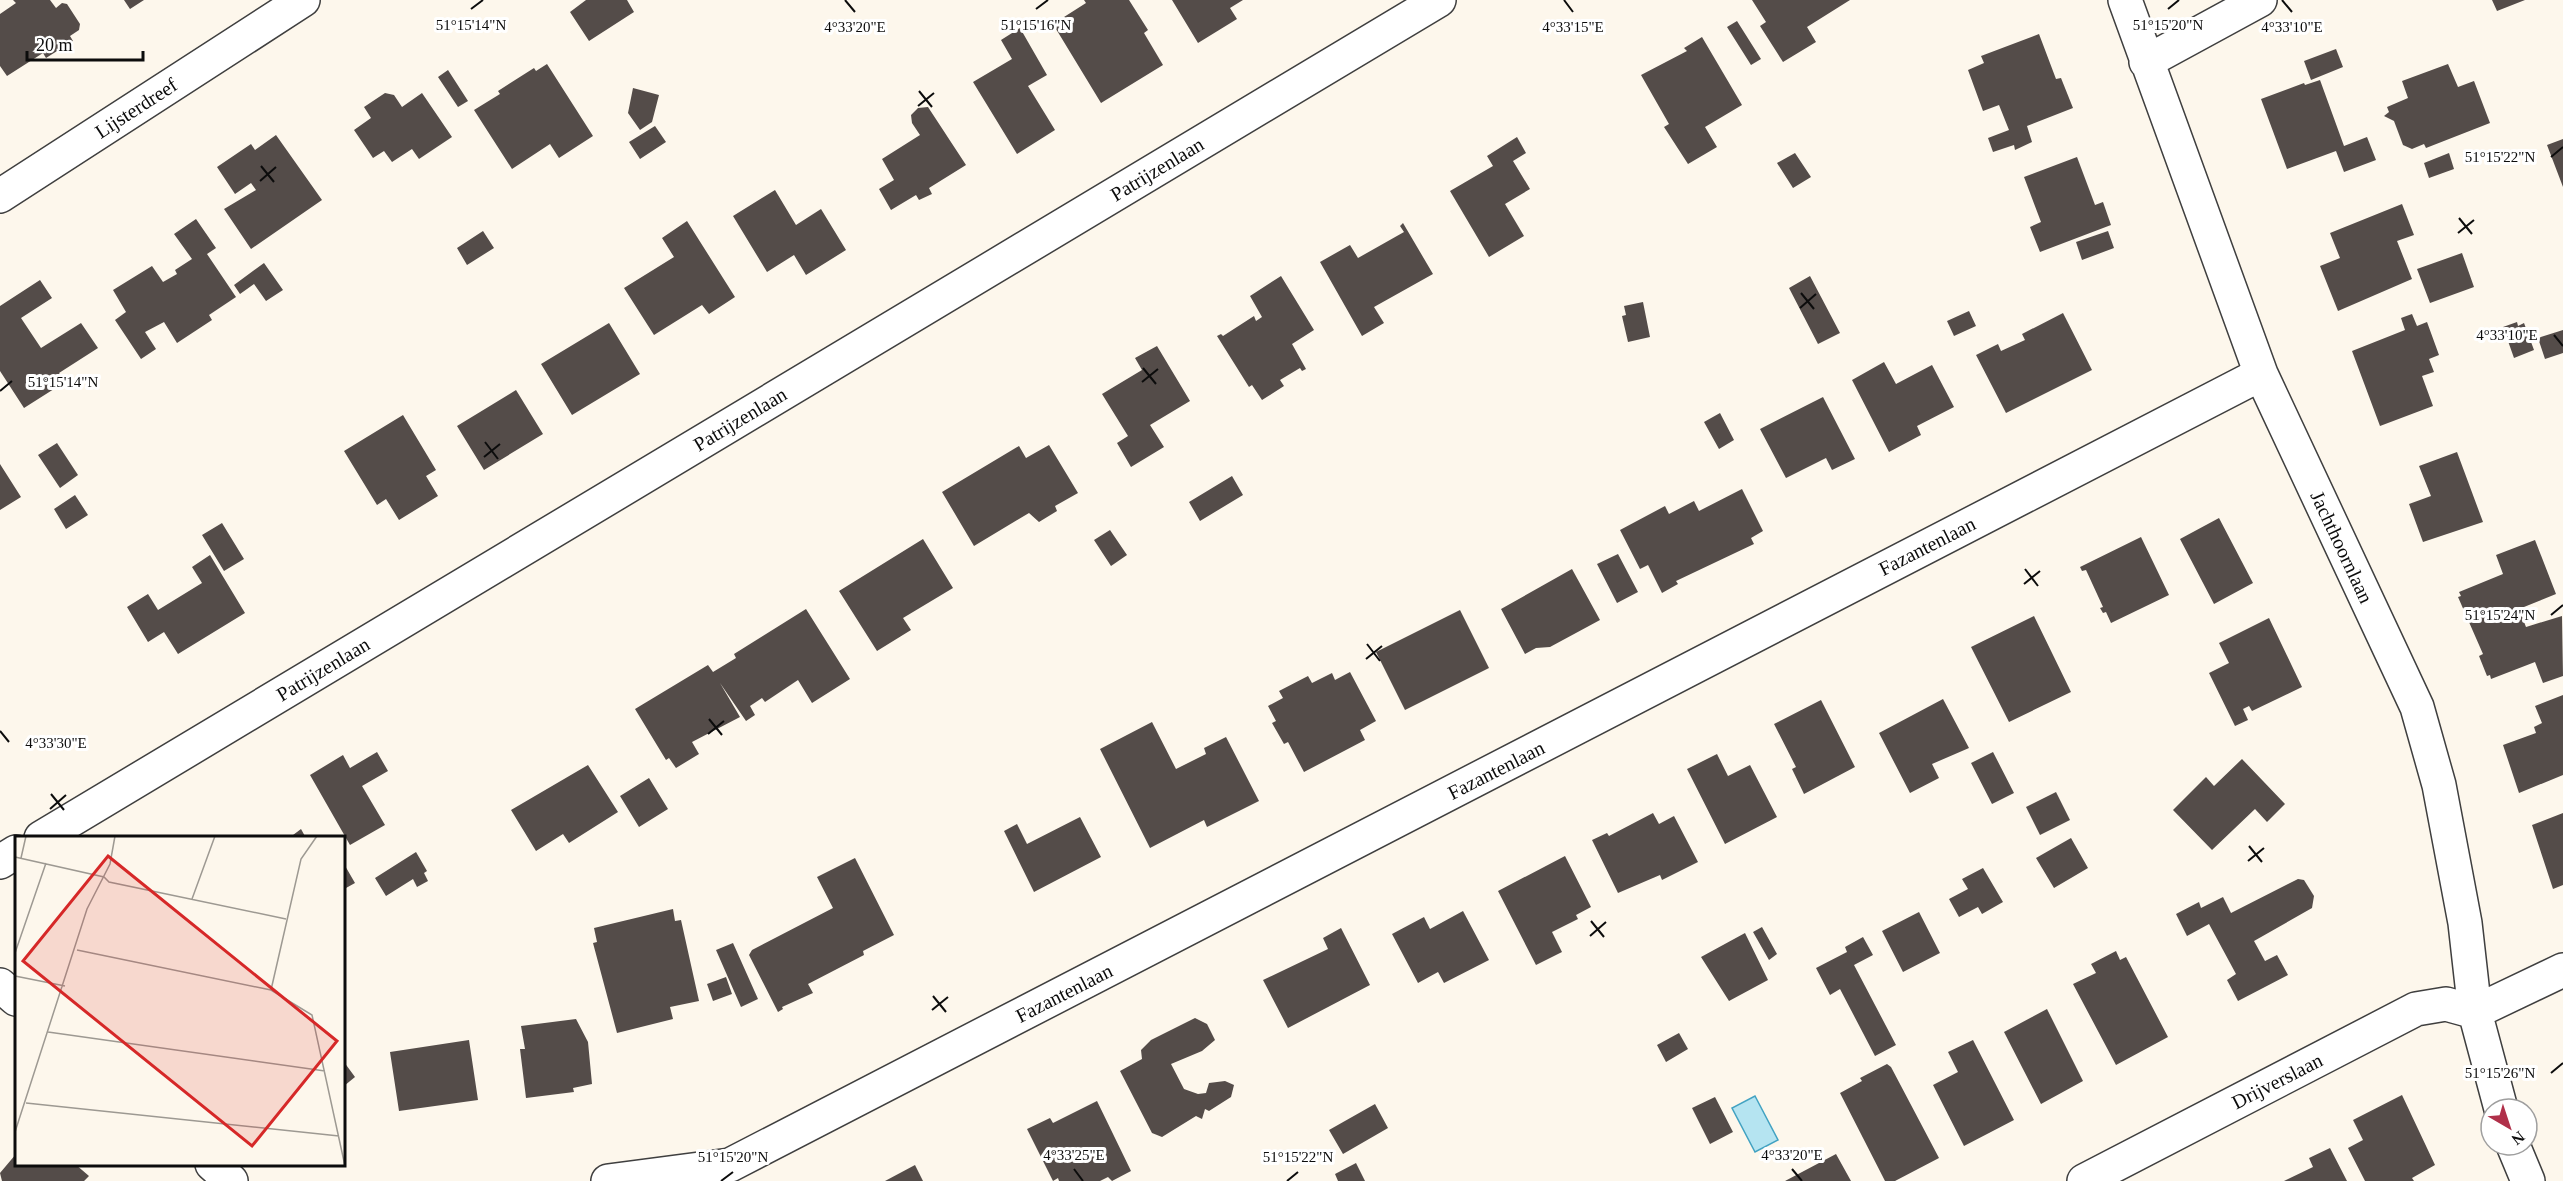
<svg xmlns="http://www.w3.org/2000/svg" width="2563" height="1181" viewBox="0 0 2563 1181" font-family="Georgia,serif">
	<rect width="100%" height="100%" fill="#fdf7ec"/>
	<path fill="#b5e4f1" stroke="#42a2c2" stroke-width="1.5" d="M1755 1096 1778 1140 1755 1152 1732 1108Z"/>
	<path fill="#544c49" d="M13 0H50L56 8 62 3 67 4 80 24 79 30 70 36 73 41 46 58 43 53 7 76 0 66V14L16 3Z
		M124 0H144L130 9Z
		M586 0H627L634 12 589 41 570 12Z
		M1084 0H1129L1148 30 1144 33 1163 65 1101 103 1053 24 1086 3Z
		M1172 0H1243L1230 8 1237 19 1198 43Z
		M1752 0H1850L1807 27 1816 42 1783 62 1760 26 1766 22Z
		M2492 0H2525L2497 11Z
		M1737 21 1761 59 1751 65 1727 27Z
		M1020 28 1047 75 1028 86 1055 130 1017 154 973 82 1012 59 1001 40Z
		M2039 34 2056 79 2061 78 2073 108 2027 126 2032 142 2015 150 2014 145 1993 152 1988 138 2009 130 1999 105 1983 111 1968 70 1984 63 1981 56Z
		M1702 37 1742 105 1705 127 1717 147 1688 164 1664 127 1669 124 1641 75 1687 51 1684 48Z
		M2336 49 2343 67 2311 80 2304 61Z
		M547 64 593 136 559 158 550 144 512 169 474 110 500 94 498 91 534 68 536 71Z
		M2448 64 2458 87 2474 81 2490 123 2426 148 2424 144 2412 149 2403 145 2394 121 2384 116 2389 112 2387 107 2408 98 2402 81Z
		M448 70 468 101 458 107 438 77Z
		M2320 80 2344 146 2367 137 2376 160 2344 172 2336 151 2287 169 2261 99 2304 83 2305 85Z
		M633 88 659 95 652 122 640 130 628 113Z
		M385 93 394 95 402 107 422 93 452 137 419 159 412 149 392 162 384 151 373 158 354 130 371 118 364 107Z
		M928 107 966 165 929 188 932 194 919 200 916 195 891 210 879 189 894 180 882 159 920 135 912 123 911 115 918 108Z
		M655 126 666 142 640 159 629 142Z
		M276 135 322 200 251 249 224 209 256 190 251 183 235 194 217 167 251 144 255 150Z
		M1517 137 1526 153 1513 161 1530 189 1505 204 1524 236 1489 257 1450 191 1493 166 1487 156Z
		M2563 139V187L2547 145Z
		M1795 153 1811 177 1793 188 1777 163Z
		M2449 153 2454 169 2429 178 2424 163Z
		M2077 157 2095 205 2103 202 2111 225 2040 252 2030 227 2041 222 2024 177Z
		M775 190 796 225 821 209 846 250 806 275 794 255 767 272 733 216Z
		M2402 204 2414 235 2397 241 2412 279 2338 311 2320 266 2340 258 2330 233Z
		M196 219 216 248 207 254 236 297 209 315 212 320 177 343 164 322 145 332 156 349 141 359 115 320 126 312 113 290 152 266 163 282 177 274 175 270 192 259 174 234Z
		M687 221 735 297 709 314 702 305 654 335 624 288 674 257 662 238Z
		M1403 223 1433 274 1374 307 1384 323 1362 336 1320 262 1350 245 1358 258 1404 232 1400 226Z
		M483 231 494 248 467 265 457 248Z
		M2108 231 2114 248 2082 260 2076 242Z
		M2462 253 2474 287 2430 303 2417 269Z
		M264 263 283 290 266 301 254 284 240 294 234 285Z
		M1281 276 1314 330 1292 344 1306 369 1302 371 1300 368 1280 380 1284 386 1262 400 1252 385 1249 387 1217 336 1221 334 1223 336 1254 316 1256 321 1262 317 1250 296Z
		M1810 276 1840 333 1818 344 1789 288Z
		M40 280 52 298 21 318 41 348 81 323 98 348 59 373 65 382 24 408 0 371V306Z
		M1643 302 1650 337 1628 342 1622 316 1626 315 1624 306Z
		M1969 311 1976 326 1954 336 1947 321Z
		M2063 313 2092 370 2006 413 1976 355 1998 344 2001 351 2025 340 2022 334Z
		M2412 314 2417 326 2427 322 2439 355 2429 359 2434 372 2422 376 2433 406 2380 426 2352 351 2405 330 2401 318Z
		M2517 322 2518 326 2524 323 2534 350 2514 358 2503 327Z
		M609 323 640 374 572 415 541 364Z
		M2563 330V353L2545 359 2538 338Z
		M1157 346 1190 401 1150 425 1164 447 1131 467 1117 443 1128 436 1102 394 1142 370 1135 358Z
		M1884 362 1896 384 1932 365 1954 407 1917 426 1921 435 1889 452 1852 380Z
		M516 390 543 434 484 470 457 426Z
		M1823 397 1855 459 1832 470 1826 458 1786 478 1760 429Z
		M1720 413 1734 440 1719 449 1704 422Z
		M403 415 436 470 426 476 438 496 399 520 386 499 377 505 344 451Z
		M57 443 78 475 60 488 38 455Z
		M1049 445 1078 493 1055 506 1057 511 1039 522 1029 513 974 546 942 492 1019 446 1026 458Z
		M2457 452 2483 522 2423 542 2409 504 2431 496 2419 466Z
		M0 464 21 497 0 510Z
		M1232 476 1243 495 1200 521 1189 502Z
		M1742 489 1763 531 1751 538 1754 544 1676 581 1678 584 1662 593 1648 565 1640 569 1620 530 1665 506 1669 514 1694 501 1699 511Z
		M75 495 88 515 66 529 54 509Z
		M2219 518 2253 583 2214 604 2180 539Z
		M222 523 244 559 224 571 202 535Z
		M1110 530 1127 555 1111 566 1094 540Z
		M2141 537 2169 595 2111 623 2106 612 2103 613 2100 608 2103 607 2086 570 2082 571 2080 567Z
		M923 539 953 588 903 618 911 630 877 651 839 591Z
		M2535 540 2556 594 2519 609 2526 627 2562 616 2563 676 2543 683 2535 662 2491 679 2490 675 2487 676 2479 656 2483 654 2458 597 2461 596 2459 592 2503 574 2496 555Z
		M1618 554 1638 592 1617 603 1597 564Z
		M210 555 245 613 178 654 164 632 148 642 127 607 148 594 158 610 202 583 192 567Z
		M1572 569 1600 620 1550 647 1536 648 1525 654 1501 609Z
		M806 609 850 679 812 703 798 680 765 702 762 698 750 706 755 715 746 721 720 683 740 717 692 742 699 754 676 768 669 758 666 760 635 709 708 665 713 672 736 658 734 654Z
		M1460 610 1489 668 1405 710 1376 652Z
		M2034 616 2071 692 2009 722 1971 647Z
		M2269 618 2302 687 2252 711 2249 706 2243 709 2248 720 2235 726 2209 673 2229 663 2219 643Z
		M1350 672 1376 721 1360 730 1365 740 1304 772 1288 742 1284 744 1272 723 1276 721 1268 706 1283 698 1279 691 1308 676 1312 683 1332 673 1335 680Z
		M2563 695V775L2519 793 2503 745 2536 733 2534 727 2542 723 2535 706Z
		M1943 699 1969 748 1932 764 1939 778 1910 793 1879 733Z
		M1821 700 1855 767 1804 794 1792 769 1796 767 1774 724Z
		M1152 722 1176 769 1206 754 1204 748 1226 737 1259 801 1207 827 1204 820 1150 848 1100 749Z
		M377 752 388 771 362 786 385 825 350 845 310 775 343 755 350 768Z
		M1993 752 2014 793 1992 804 1971 763Z
		M1717 754 1728 776 1750 765 1777 817 1725 844 1687 769Z
		M2242 759 2285 804 2267 822 2255 809 2212 850 2173 810 2206 777 2214 786Z
		M588 765 618 812 569 843 563 834 536 851 511 810Z
		M649 778 668 809 639 827 620 796Z
		M2056 792 2070 820 2040 835 2026 807Z
		M1653 813 1659 824 1674 816 1698 862 1662 880 1660 875 1618 893 1592 840 1607 833 1609 836Z
		M2563 813V885L2553 889 2532 825Z
		M1080 817 1101 857 1034 892 1004 831 1017 824 1027 844Z
		M301 829 306 838H289Z
		M2071 838 2088 868 2054 888 2036 858Z
		M416 852 427 871 424 873 428 881 417 887 413 879 386 896 375 878Z
		M1565 856 1591 907 1576 915 1578 919 1552 932 1562 952 1536 965 1498 891Z
		M855 858 894 935 863 951 864 955 808 984 813 993 782 1007 783 1009 778 1012 749 955 752 950 833 908 817 877Z
		M344 864 355 883 346 888 344 884Z
		M1983 868 2003 902 1982 914 1978 907 1959 917 1949 899 1968 889 1962 879Z
		M2298 879 2304 880 2314 896 2312 908 2254 941 2265 961 2277 955 2288 975 2238 1001 2227 980 2236 974 2209 924 2187 936 2176 914 2199 902 2201 908 2223 897 2231 913Z
		M673 909 675 921 681 920 699 1001 670 1007 673 1019 617 1033 593 943 597 942 594 928Z
		M1463 911 1489 960 1444 983 1438 972 1418 983 1392 934 1424 917 1430 929Z
		M1919 912 1940 953 1903 972 1882 931Z
		M1762 927 1777 954 1769 960 1753 932Z
		M1341 928 1370 985 1288 1028 1263 980 1328 949 1323 938Z
		M1745 933 1768 980 1729 1001 1701 957Z
		M1863 937 1873 955 1854 965 1896 1045 1875 1056 1840 989 1830 995 1816 968 1847 952 1845 947Z
		M733 943 758 999 741 1007 716 950Z
		M2116 951 2120 960 2126 957 2168 1037 2116 1065 2073 984 2096 973 2091 964Z
		M726 977 732 994 713 1001 707 984Z
		M2047 1009 2083 1081 2041 1104 2004 1032Z
		M1195 1018 1207 1024 1215 1040 1202 1051 1171 1064 1184 1089 1198 1094 1206 1093 1209 1083 1225 1081 1234 1085 1231 1097 1209 1111 1205 1109 1202 1119 1196 1116 1162 1137 1152 1133 1120 1071 1142 1059 1141 1050 1151 1040Z
		M576 1019 588 1042 592 1084 573 1088 574 1092 526 1098 520 1049H525L521 1026Z
		M1679 1033 1688 1049 1666 1062 1657 1045Z
		M469 1040 478 1100 399 1111 390 1052Z
		M1973 1040 2014 1120 1964 1146 1933 1085 1958 1072 1948 1052Z
		M344 1062 355 1077 344 1086Z
		M1887 1064 1891 1067 1939 1158 1895 1181H1885L1840 1093 1862 1081 1860 1078Z
		M2402 1095 2435 1165 2412 1178 2414 1181H2365L2348 1148 2363 1140 2353 1120Z
		M1715 1097 1733 1132 1710 1144 1692 1108Z
		M1097 1101 1131 1171 1112 1181 1108 1177 1100 1181H1059L1058 1178 1053 1181 1027 1129 1050 1118 1053 1123Z
		M1375 1104 1388 1128 1343 1154 1329 1130Z
		M2330 1148 2347 1181H2284L2313 1167 2309 1158Z
		M16 1154V1164H75L89 1176 84 1181H2L0 1173Z
		M1836 1154 1851 1181H1785Z
		M1356 1163 1365 1181H1338L1335 1174Z
		M915 1165 923 1181H885Z"/>
	<g fill="none" stroke-linecap="round" stroke-linejoin="round">
		<g stroke="#3f3f3f" stroke-width="36">
			<path id="minor" d="M2125 0 2261 374 2417 707 2439 785 2465 923 2475 1012 2501 1109
				M2146 62 2260 0
				M0 196 303 0
				M41 838 1439 0
				M0 862 16 852
				M0 985 16 999
				M2475 1012 2563 970
				M2513 1145 2528 1181
				M212 1164 231 1181
				M608 1181 730 1165 2261 374
				M2084 1181 2416 1009 2446 1004 2475 1012"/>
		</g>
		<use href="#minor" stroke="#fff" stroke-width="33"/>
	</g>
	<path fill="none" stroke="#0c0c0c" stroke-width="2" d="M845 0 855 12M1564 0 1573 12M2282 0 2292 12M471 9 483 0M1036 9 1048 0M2168 9 2179 0M919 91 932 107M918 106 934 93M2551 157 2563 147M261 166 274 182M260 181 276 167M2459 218 2472 234M2458 233 2474 220M1801 293 1814 309M1800 308 1816 294M2554 335 2563 346M1143 368 1156 384M1142 382 1158 369M0 391 12 381M485 442 498 459M484 457 500 444M2025 569 2038 586M2024 584 2040 571M2551 615 2563 605M1367 644 1380 661M1366 659 1382 646M709 719 722 735M0 731 9 742M708 734 724 721M51 794 64 810M50 809 66 795M2249 846 2262 862M2248 861 2264 848M1591 921 1604 937M1590 936 1606 922M933 996 946 1012M932 1010 948 997M2551 1073 2563 1063M1074 1169 1083 1181M1792 1169 1802 1181M721 1181 733 1172M1287 1181 1298 1172"/>
	<g text-anchor="middle" stroke-width="6" stroke-linejoin="round" paint-order="stroke">
		<g font-size="20" fill="#0c0c0c" stroke="#fff">
			<text transform="translate(136 108) rotate(-33)" y="7">Lijsterdreef</text>
			<text transform="translate(1157 169) rotate(-31)" y="7">Patrijzenlaan</text>
			<text transform="translate(740 419) rotate(-31)" y="7">Patrijzenlaan</text>
			<text transform="translate(1927 546) rotate(-27)" y="7">Fazantenlaan</text>
			<text transform="translate(2342 547) rotate(65)" y="7">Jachthoornlaan</text>
			<text transform="translate(323 669) rotate(-31)" y="7">Patrijzenlaan</text>
			<text transform="translate(1496 770) rotate(-27)" y="7">Fazantenlaan</text>
			<text transform="translate(1064 993) rotate(-27)" y="7">Fazantenlaan</text>
			<text transform="translate(2277 1081) rotate(-27)" y="7">Drijverslaan</text>
		</g>
	</g>
	<g transform="translate(15 836)">
		<rect width="330" height="330" fill="#fdf7ec"/>
		<path fill="none" stroke="#9d9992" stroke-width="1.5" d="M0 21 89 41 94 46 271 83M6 22 11 0M177 63 200 0M62 114 256 154 297 179 330 330M0 117 31 27M0 140 50 150M256 154 286 23 302 0M33 196 310 235M11 267 324 300M0 296 72 73 95 28 100 0"/>
		<path fill="#d62828" fill-opacity="0.15" stroke="#d62828" stroke-width="3" d="M93 20 322 205 237 310 8 125Z"/>
		<rect width="330" height="330" fill="none" stroke="#0c0c0c" stroke-width="3"/>
	</g>
	<g font-size="15" text-anchor="middle" fill="#0c0c0c" stroke="#fff" stroke-width="6" stroke-linejoin="round" paint-order="stroke">
		<text x="471" y="30">51°15'14"N</text>
		<text x="1036" y="30">51°15'16"N</text>
		<text x="2168" y="30">51°15'20"N</text>
		<text x="855" y="32">4°33'20"E</text>
		<text x="1573" y="32">4°33'15"E</text>
		<text x="2292" y="32">4°33'10"E</text>
		<text x="2500" y="162">51°15'22"N</text>
		<text x="2507" y="340">4°33'10"E</text>
		<text x="63" y="387">51°15'14"N</text>
		<text x="2500" y="620">51°15'24"N</text>
		<text x="56" y="748">4°33'30"E</text>
		<text x="2500" y="1078">51°15'26"N</text>
		<text x="1074" y="1160">4°33'25"E</text>
		<text x="1792" y="1160">4°33'20"E</text>
		<text x="733" y="1162">51°15'20"N</text>
		<text x="1298" y="1162">51°15'22"N</text>
	</g>
	<g transform="translate(2509 1127) rotate(141)"><circle r="28" fill="#ffffff" stroke="#9e9e9e" stroke-width="1.5"/>
	<path d="M0-4.5L10 22L0 15L-10 22Z" fill="#b0304a"/>
	<text y="-9" font-size="16" font-weight="bold" text-anchor="middle" fill="#0c0c0c">N</text>
	</g>
	<path d="M27 51v9h116v-9" fill="none" stroke="#0c0c0c" stroke-width="3"/>
	<text x="36" y="51" font-size="18" fill="#0c0c0c" stroke="#ffffff" stroke-width="4.5" paint-order="stroke">20 m</text>
</svg>
